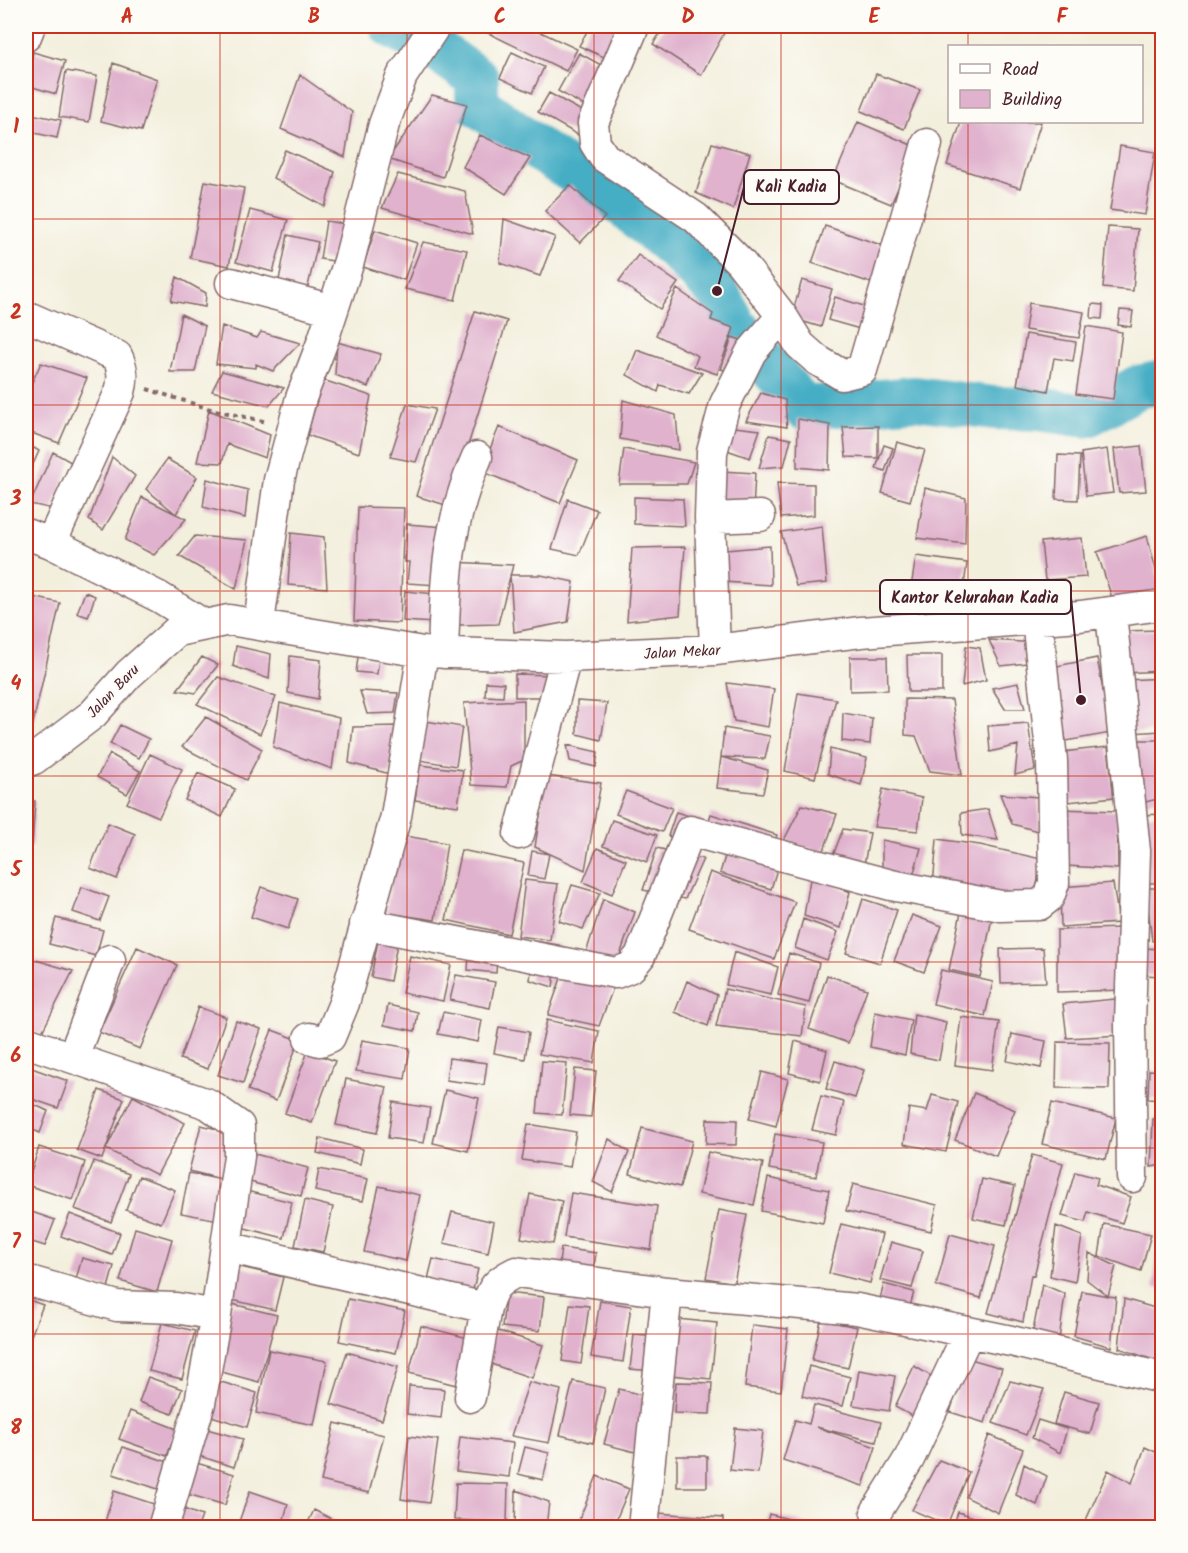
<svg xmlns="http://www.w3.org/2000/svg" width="1188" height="1553" viewBox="0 0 1188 1553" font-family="Kalam,sans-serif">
	<rect width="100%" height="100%" fill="#fdfcf7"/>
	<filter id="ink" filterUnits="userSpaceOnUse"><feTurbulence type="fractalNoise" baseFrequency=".0167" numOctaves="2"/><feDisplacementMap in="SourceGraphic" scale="12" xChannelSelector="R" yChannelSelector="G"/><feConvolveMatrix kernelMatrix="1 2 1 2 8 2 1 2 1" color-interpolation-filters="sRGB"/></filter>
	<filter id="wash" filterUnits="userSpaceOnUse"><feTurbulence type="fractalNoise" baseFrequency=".008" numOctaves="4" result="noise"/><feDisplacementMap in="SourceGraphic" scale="24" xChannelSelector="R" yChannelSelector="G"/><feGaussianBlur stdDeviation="1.35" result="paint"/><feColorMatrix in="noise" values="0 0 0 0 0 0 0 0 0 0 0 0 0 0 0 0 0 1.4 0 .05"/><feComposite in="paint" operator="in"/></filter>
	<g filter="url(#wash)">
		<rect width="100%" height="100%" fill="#f3efdd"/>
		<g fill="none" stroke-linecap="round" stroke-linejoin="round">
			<path stroke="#45adc4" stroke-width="44" d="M391 26 441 53 477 78V104L543 153 613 197 674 248 717 291 734 324 804 408 915 398 994 408 1038 409 1086 416 1138 387 1162 382"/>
		</g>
		<g id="blocks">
			<path fill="#e0b2cd" d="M482 26H528L577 49 566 71 480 29Z
				M590 26H627L613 61 579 46Z
				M665 26H728L701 75 653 44Z
				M793 26H815L812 33Z
				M33 52 65 61 56 94 26 85Z
				M512 52 544 67 532 93 500 78Z
				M579 53 614 72 593 111 558 91Z
				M113 63 157 79 141 131 101 121Z
				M66 71 97 76 89 122 59 117Z
				M876 74 920 90 904 129 861 111Z
				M300 75 352 112 345 157 281 129Z
				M549 93 589 115 578 135 538 112Z
				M432 95 467 104 443 177 388 159Z
				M26 113 61 120 57 138 26 131Z
				M858 122 916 147 891 204 833 180Z
				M961 122H1041L1020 188 947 165Z
				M480 135 530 158 506 194 463 167Z
				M712 143 750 153 733 209 696 193Z
				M1120 146 1155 152 1145 215 1110 210Z
				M285 150 335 172 325 207 273 178Z
				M398 174 465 191 473 234 382 208Z
				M205 181 244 188 229 266 190 258Z
				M570 185 605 217 580 243 545 211Z
				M250 210 288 220 273 272 236 262Z
				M504 219 555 237 540 276 500 263Z
				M326 221 346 224 340 262 320 259Z
				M825 226 890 248 877 285 812 263Z
				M1108 227 1138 229 1133 291 1103 288Z
				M375 230 417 243 404 280 363 267Z
				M288 235 318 242 307 291 278 285Z
				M423 242 467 250 455 300 405 289Z
				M638 255 678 283 660 309 619 281Z
				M177 277 206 293 205 307 171 301Z
				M802 280 832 289 821 327 791 318Z
				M677 289 713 314 711 320 734 328 717 374 694 366 698 356 656 335Z
				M835 297 867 307 860 329 828 320Z
				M1029 303 1084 312 1079 338 1025 330Z
				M1092 304 1103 305 1102 319 1091 318Z
				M1120 310 1133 311 1131 327 1118 325Z
				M475 311 507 321 449 506 416 496Z
				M181 314 205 326 195 372H170Z
				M222 326 257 338 261 332 300 343 273 371 256 364V368L216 364Z
				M1086 326 1122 332 1113 399 1076 394Z
				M1026 334 1076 342 1073 361 1054 358 1048 391 1017 385Z
				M732 337 744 341 734 373 721 369Z
				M337 342 381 354 368 387 335 375Z
				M637 350 702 373 689 394 660 385 658 392 627 375Z
				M41 363 87 378 59 443 26 431V395Z
				M222 371 284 388 269 406 212 391Z
				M323 380 371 396 359 453 307 435Z
				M761 393 785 400 787 427 746 421Z
				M623 400 676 415 679 450 620 439Z
				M407 404 435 409 416 462 390 457Z
				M209 410 270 435 265 458 227 444 222 463 197 462Z
				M798 419 830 425 829 470 797 467Z
				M878 426V458L846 457 843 427Z
				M499 427 578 460 560 503 481 471Z
				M734 427 760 430 750 458 724 449Z
				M769 435 791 439 784 466 759 468Z
				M897 442 925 450 910 501 882 493Z
				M26 443 39 451 26 480Z
				M884 445 893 448 885 471 876 468Z
				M1141 446 1146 491 1119 493 1114 449Z
				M624 449 694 462 687 484H619Z
				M1107 449 1113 493 1086 496 1081 453Z
				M53 452 71 462 53 509 30 504Z
				M1058 455 1080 456 1078 500 1056 499Z
				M112 457 135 476 103 530 89 520Z
				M167 459 197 477 176 514 186 519 154 555 125 540 142 497 176 514 146 489Z
				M721 471 755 473 753 511 719 509Z
				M207 479 248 490 245 518 203 507Z
				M777 483 814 484V515L781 518Z
				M925 488 966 498 965 544 917 538Z
				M634 497 683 499 685 526 634 524Z
				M568 499 597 510 579 555 552 549Z
				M358 507 404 508 400 623 354 621Z
				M407 524 445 527 438 585 407 583 409 562H405Z
				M822 526 827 583 796 586 781 532Z
				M291 533 324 537 327 588 288 585Z
				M195 536 247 540 236 589 179 556Z
				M1147 536 1162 592 1115 607 1097 552Z
				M1082 538 1086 577 1045 580 1041 542Z
				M770 546 771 585 723 582 726 550Z
				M685 547 680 615 627 621 632 548Z
				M916 556 967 563 962 601 910 594Z
				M451 562 513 565 498 624 458 625Z
				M510 575H541L574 582 568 622 514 632Z
				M405 591 436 594 434 623 403 621Z
				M85 592 95 596 88 617 77 613Z
				M33 597 60 603 30 737 26 736V629Z
				M1162 630V671L1123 673 1120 631Z
				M989 640 1038 643 1027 663 1001 666Z
				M236 646 271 654 269 679 233 666Z
				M966 646 980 648 986 680 962 686Z
				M907 655H942V692H908Z
				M290 656 321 660 318 699 288 693Z
				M202 657 218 665 196 693 177 690Z
				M358 657 379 659 377 674 356 672Z
				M850 657H887L888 690 850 691Z
				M1097 658 1111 733 1066 741 1052 667Z
				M515 674 553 675 552 697H515Z
				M218 677 276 697 260 734 197 704Z
				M1162 678V731L1131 733 1127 680Z
				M486 682 504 683 503 697 485 696Z
				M727 683 774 689 768 727 734 721Z
				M1018 683 1025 709H1005L992 688Z
				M360 691 398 693 395 713 367 714Z
				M798 693 836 699 815 778 785 771Z
				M905 699 952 700 962 775 930 771 916 736 905 735Z
				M524 700V760L511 766 507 787 471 785 464 703Z
				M577 701 607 703 601 740 577 734Z
				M280 703 339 718 332 769 273 747Z
				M843 713 872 718 870 744 842 741Z
				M206 717 262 749 246 780 182 747Z
				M426 721 462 727 456 766 419 760Z
				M1028 723 1035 770 1015 775 1018 745 990 752 988 726Z
				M120 725 149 739 139 758 110 744Z
				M398 726 390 774 349 763 353 727Z
				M724 728 770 736 765 759 721 757Z
				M1131 740H1162V798L1137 804Z
				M567 745 598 752 596 767 570 761Z
				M1108 747 1114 797 1068 802 1062 752Z
				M830 749 867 758 861 785 828 774Z
				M110 754 140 771 127 794 97 777Z
				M150 754 182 769 159 817 127 803Z
				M721 757 768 770 763 793 717 788Z
				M420 765 463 770 458 806 415 800Z
				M198 773 235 789 222 817 185 800Z
				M546 776 601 783 585 870 535 847Z
				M883 789 922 798 918 831 874 827Z
				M626 791 672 808 662 832 616 814Z
				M1000 794 1038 797 1041 832 1012 824Z
				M26 801H35L32 846 26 845Z
				M802 805 837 814 823 853 784 840Z
				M988 809 998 840 962 835 961 813Z
				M1061 809 1117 811 1118 869 1066 866Z
				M676 812 702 820 693 844 668 836Z
				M711 814 777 835 768 861 703 839Z
				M1162 814V883H1149L1143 815Z
				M612 820 657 835 647 862 603 846Z
				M108 823 135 834 117 879 90 868Z
				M843 829 870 833 863 870 831 861Z
				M399 835 447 843 435 920 386 913Z
				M937 839 980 845 1041 859 1034 904 933 886Z
				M882 840 921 848 911 883 882 876Z
				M597 848 626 860 612 894 583 882Z
				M657 848 703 859 685 899 643 890Z
				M461 850 524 863 509 934 446 920Z
				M532 851 549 854 544 879 528 876Z
				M726 853 777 869 771 889 720 873Z
				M710 872 795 902 774 959 689 929Z
				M811 873 850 892 841 928 804 916Z
				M525 880 558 884 550 940 518 936Z
				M1113 883 1119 923 1061 927 1060 887Z
				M572 885 600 893 583 929 559 921Z
				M82 887 109 897 100 921 73 912Z
				M261 887 298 899 288 929 251 917Z
				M1146 888H1162V940L1152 941Z
				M603 899 635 912 613 975 582 966Z
				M863 899 897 910 880 963 846 953Z
				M961 912 992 918 980 977 949 970Z
				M912 915 942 926 924 972 894 961Z
				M56 918 103 930 96 956 49 944Z
				M803 919 838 932 827 960 795 948Z
				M1122 928 1124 990 1057 992V930Z
				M380 930 399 934 390 981 371 977Z
				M470 939 498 941 496 973 468 970Z
				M534 941 559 945 553 987 530 980Z
				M137 947 177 965 140 1049 99 1032Z
				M1043 948 1046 982 1001 983 1000 949Z
				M1142 948 1162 949V976L1143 975Z
				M734 952 778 967 771 995 726 985Z
				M789 953 819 963 809 1003 778 995Z
				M410 956 451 965 443 1001 402 993Z
				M29 958 73 971 41 1034 26 1031V969Z
				M566 964 616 980 599 1026 548 1015Z
				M941 970 993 982 985 1016 933 1004Z
				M456 975 495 982 490 1008 450 1000Z
				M827 975 867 989 848 1043 809 1029Z
				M687 981 717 995 708 1026 675 1012Z
				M725 989 806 1007 802 1036 716 1026Z
				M1115 999 1122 1035 1067 1038 1063 1004Z
				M388 1005 418 1012 415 1031 384 1025Z
				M198 1007 226 1017 208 1069 180 1059Z
				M443 1012 482 1020 478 1042 438 1034Z
				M875 1012 911 1020 905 1055 870 1047Z
				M914 1014 946 1022 939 1060 910 1054Z
				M961 1017 999 1022 992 1070 955 1065Z
				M547 1020 599 1031 594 1063 539 1054Z
				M236 1021 261 1029 243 1083 218 1075Z
				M499 1027 529 1032 525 1059 494 1053Z
				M272 1030 299 1040 276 1101 248 1090Z
				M1012 1034 1046 1041 1041 1068 1007 1061Z
				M362 1040 410 1048 405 1079 356 1071Z
				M795 1041 827 1050 820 1081 789 1073Z
				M1057 1042 1110 1043 1109 1089 1056 1088Z
				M308 1051 335 1061 312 1123 285 1113Z
				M449 1058 487 1063 484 1085 446 1080Z
				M542 1061 567 1063 562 1115 537 1113Z
				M835 1061 864 1070 855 1098 826 1089Z
				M26 1066 68 1081 58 1108 26 1097Z
				M575 1069 596 1071 591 1117 570 1115Z
				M1149 1070 1162 1071V1100L1148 1099Z
				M762 1072 788 1079 776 1126 749 1119Z
				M346 1079 387 1087 377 1133 336 1125Z
				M99 1090 124 1099 102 1159 77 1150Z
				M445 1090 479 1098 468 1151 433 1143Z
				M974 1093 1015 1110 996 1156 955 1140Z
				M932 1095 958 1102 946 1152 904 1144 909 1108 927 1111Z
				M133 1096 185 1123 157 1175 106 1149Z
				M821 1096 844 1102 836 1135 812 1130Z
				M26 1101 48 1111 40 1133 26 1127Z
				M393 1102 430 1108 424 1143 388 1138Z
				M1052 1103 1116 1118 1106 1159 1042 1144Z
				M707 1119 737 1120 736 1145 706 1144Z
				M1153 1119H1162V1165L1151 1167Z
				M528 1124 576 1132 570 1167 522 1160Z
				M201 1125 233 1133 221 1179 189 1171Z
				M642 1128 692 1141 680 1187 630 1174Z
				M775 1134 822 1142 816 1177 769 1169Z
				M320 1138 363 1149 360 1164 317 1153Z
				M609 1139 629 1152 612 1192 593 1182Z
				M39 1147 85 1162 73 1200 27 1185Z
				M708 1152 763 1163 754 1205 699 1194Z
				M251 1153 308 1168 301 1196 243 1180Z
				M1032 1155 1063 1163 1034 1276 1031 1275 1023 1322 988 1313Z
				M94 1161 129 1174 111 1222 75 1209Z
				M319 1169 368 1179 363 1201 315 1191Z
				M1075 1172 1098 1178 1096 1185 1131 1197 1122 1223 1088 1212 1085 1222 1062 1216Z
				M189 1173 227 1181 218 1220 181 1213Z
				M139 1176 175 1190 161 1223 126 1210Z
				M768 1178 829 1190 823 1223 761 1211Z
				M982 1179 1015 1186 1006 1225 973 1218Z
				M853 1184 937 1205 931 1231 846 1211Z
				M379 1186 420 1195 406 1261 364 1252Z
				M242 1190 292 1202 284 1238 233 1225Z
				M571 1193 657 1206 651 1250 564 1237Z
				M530 1194 562 1201 553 1244 521 1238Z
				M305 1200 333 1207 323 1252 295 1246Z
				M26 1210 55 1220 45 1246 26 1240Z
				M719 1210 747 1215 734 1283 706 1278Z
				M452 1212 494 1222 488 1253 444 1243Z
				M70 1214 120 1233 112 1255 61 1236Z
				M841 1224 882 1234 870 1283 829 1273Z
				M1104 1224 1151 1234 1141 1271 1099 1256Z
				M1056 1226 1082 1236 1075 1282 1050 1276Z
				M135 1228 172 1239 157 1292 120 1281Z
				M950 1234 995 1246 981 1298 936 1286Z
				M1160 1236H1162V1289L1153 1288Z
				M891 1242 923 1251 912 1288 880 1280Z
				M561 1248 596 1253 593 1275 558 1271Z
				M1089 1253 1116 1266 1108 1296 1116 1297 1111 1347 1074 1336 1082 1291 1108 1296 1087 1280Z
				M82 1258 114 1266 108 1288 76 1279Z
				M433 1259 478 1269 473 1290 428 1279Z
				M236 1266 283 1277 275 1310 228 1299Z
				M884 1284 914 1292 907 1317 877 1310Z
				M1042 1284 1065 1294 1058 1348 1033 1331Z
				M506 1293 544 1297 540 1331 502 1327Z
				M26 1299 43 1305 29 1341 26 1340Z
				M348 1299 405 1311 396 1353 339 1341Z
				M1124 1299 1162 1310V1363L1119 1348Z
				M600 1301 631 1306 623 1362 591 1357Z
				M232 1304 277 1315 259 1382 214 1370Z
				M570 1304 589 1306 581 1364 562 1361Z
				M677 1319 717 1323 711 1379 670 1375Z
				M821 1320 857 1327 848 1368 812 1360Z
				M162 1323 195 1331 182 1379 149 1371Z
				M752 1325 788 1329 781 1391 745 1387Z
				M421 1326 476 1340 464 1387 409 1373Z
				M495 1330 543 1345 532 1378 485 1362Z
				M634 1335 657 1337 653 1371 630 1369Z
				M269 1350 327 1361 314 1425 256 1413Z
				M347 1352 398 1367 382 1420 331 1404Z
				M967 1358 1002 1368 985 1423 950 1412Z
				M809 1366 850 1377 843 1406 802 1396Z
				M914 1366 933 1377 914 1417 895 1407Z
				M859 1370 895 1376 889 1411 853 1405Z
				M148 1377 182 1389 172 1414 139 1402Z
				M218 1381 257 1393 247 1427 208 1415Z
				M573 1381 605 1388 593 1443 560 1435Z
				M1010 1381 1044 1389 1026 1435 993 1423Z
				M529 1382 561 1390 549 1443 511 1436Z
				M676 1382 712 1383 710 1414 674 1413Z
				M409 1386 444 1389 441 1418 407 1414Z
				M619 1389 653 1398 639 1453 604 1444Z
				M1064 1392 1099 1402 1090 1434 1054 1424Z
				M814 1405 881 1422 876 1442 816 1427 876 1447 863 1486 783 1460 795 1420 809 1424Z
				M130 1411 177 1429 167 1456 119 1439Z
				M1038 1420 1067 1429 1060 1453 1032 1438Z
				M335 1423 384 1435 369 1493 321 1481Z
				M735 1428 763 1431 758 1473 730 1470Z
				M207 1429 243 1439 234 1467 199 1456Z
				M989 1435 1023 1449 998 1513 966 1497Z
				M409 1436 438 1440 429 1503 401 1499Z
				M460 1437 513 1443 509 1477 456 1471Z
				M123 1447 174 1464 164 1491 113 1474Z
				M525 1447 549 1453 543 1480 518 1474Z
				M1145 1447 1162 1455V1527H1083L1108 1470 1132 1483Z
				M677 1456H707V1487H677Z
				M939 1460 969 1472 947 1525 912 1510Z
				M193 1462 234 1474 225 1505 184 1493Z
				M1024 1464 1047 1476 1037 1505 1016 1495Z
				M597 1476 629 1489 613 1527H576Z
				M456 1483 508 1484 507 1522 454 1520Z
				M516 1490 549 1502 546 1527H515Z
				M114 1491 163 1507 157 1527H124L105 1522Z
				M250 1491 288 1504 282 1527H237Z
				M176 1506 202 1516 198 1527H168Z
				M314 1510 347 1527H306Z
				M958 1512 990 1522 989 1527H953Z
				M658 1513 723 1518V1527H656Z
				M769 1514 821 1527H766Z"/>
		</g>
	</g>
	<g filter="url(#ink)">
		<use href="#blocks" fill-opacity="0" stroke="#856869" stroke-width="1.5"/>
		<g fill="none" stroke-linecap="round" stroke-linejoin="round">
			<g stroke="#856869" stroke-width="33">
				<path id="minor" d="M634 26 593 123 595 143 604 157 696 218 740 262 782 316 800 345 817 360 842 375 862 370 927 144
					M26 36 30 26
					M231 283 333 310
					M26 316 117 356C123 368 124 378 120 392L51 543
					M710 518 760 516
					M26 534 51 543 159 597 203 624
					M1111 613 1135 851 1130 1024 1132 1177
					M259 623 279 480 301 398 322 343 349 261 384 124 402 76 435 26
					M715 650 710 518 712 452 725 404 751 352 782 316
					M443 653C445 582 447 524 477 457
					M26 762 34 759 93 714 129 674 177 631 229 620 423 652 566 657 715 650 861 632 1080 616 1162 605
					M519 834 566 657
					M365 924 616 973 631 967 640 956 690 831 891 885 1001 906 1039 905 1049 897 1054 883 1052 761 1037 619
					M309 1038 320 1041 330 1037 344 1003 396 816 423 652
					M26 1042 208 1104 239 1126V1156L216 1315 200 1403 163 1528
					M73 1057 110 960
					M227 1247 486 1308C492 1287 496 1282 516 1272L667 1292 857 1309 1011 1341 1162 1378
					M26 1280 117 1306 176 1308 216 1315
					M470 1397 486 1308
					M876 1512 909 1459 968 1334
					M643 1528 667 1292"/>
			</g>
			<path stroke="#856869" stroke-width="4" stroke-dasharray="4.5 4.5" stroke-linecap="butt" d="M147 389 210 409 267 422"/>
			<use href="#minor" stroke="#fff" stroke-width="30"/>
		</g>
	</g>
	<path fill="none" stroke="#c8321e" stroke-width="1.5" stroke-opacity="0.55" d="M220 26V1528M407 26V1528M594 26V1528M781 26V1528M968 26V46M968 122V1528M26 219H1162M26 405H1162M26 591H1162M26 776H1162M26 962H1162M26 1148H1162M26 1334H1162"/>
	<g text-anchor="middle" stroke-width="5" stroke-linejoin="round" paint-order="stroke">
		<g font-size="15" fill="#4a1f2b" stroke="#fdfcf7">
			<text transform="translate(682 652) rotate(-3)" y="5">Jalan Mekar</text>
			<text transform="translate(113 691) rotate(-46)" y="5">Jalan Baru</text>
		</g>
	</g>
	<path fill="none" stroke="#4a1f2b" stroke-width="2" d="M717 291L744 187M1081 700L1071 597"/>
	<g fill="#4a1f2b" stroke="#fdfcf7" stroke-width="2">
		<circle cx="717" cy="291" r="6"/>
		<circle cx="1081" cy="700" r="6"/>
	</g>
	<g fill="#fdfcf7" stroke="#4a1f2b" stroke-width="2">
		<rect x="744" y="170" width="95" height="34" rx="6"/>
		<rect x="880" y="580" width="191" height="34" rx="6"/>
	</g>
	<g font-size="16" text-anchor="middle" font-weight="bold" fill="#4a1f2b">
		<text x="791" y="192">Kali Kadia</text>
		<text x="975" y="603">Kantor Kelurahan Kadia</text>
	</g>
	<rect width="1188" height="1553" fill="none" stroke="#fdfcf7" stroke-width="66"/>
	<rect x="948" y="45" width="195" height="78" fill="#fdfcf7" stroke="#b5a4a5" stroke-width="1.5"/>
	<rect x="960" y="64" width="30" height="9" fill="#ffffff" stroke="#b5a4a5" stroke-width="1.5"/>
	<text x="1002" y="75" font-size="18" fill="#4a1f2b">Road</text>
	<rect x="960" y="90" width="30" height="18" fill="#e0b2cd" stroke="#b5a4a5" stroke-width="1.5"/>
	<text x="1002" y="105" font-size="18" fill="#4a1f2b">Building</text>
	<rect x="33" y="33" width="1122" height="1487" fill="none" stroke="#c8321e" stroke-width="2"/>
	<g font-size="20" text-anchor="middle" font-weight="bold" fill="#c8321e">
		<text x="127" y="23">A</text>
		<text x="314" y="23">B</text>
		<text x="500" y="23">C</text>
		<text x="688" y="23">D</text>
		<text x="874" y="23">E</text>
		<text x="1062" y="23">F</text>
		<text x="16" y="133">1</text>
		<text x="16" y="319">2</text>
		<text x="16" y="505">3</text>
		<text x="16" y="690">4</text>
		<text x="16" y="876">5</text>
		<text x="16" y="1062">6</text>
		<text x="16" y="1248">7</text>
		<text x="16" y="1434">8</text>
	</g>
</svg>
